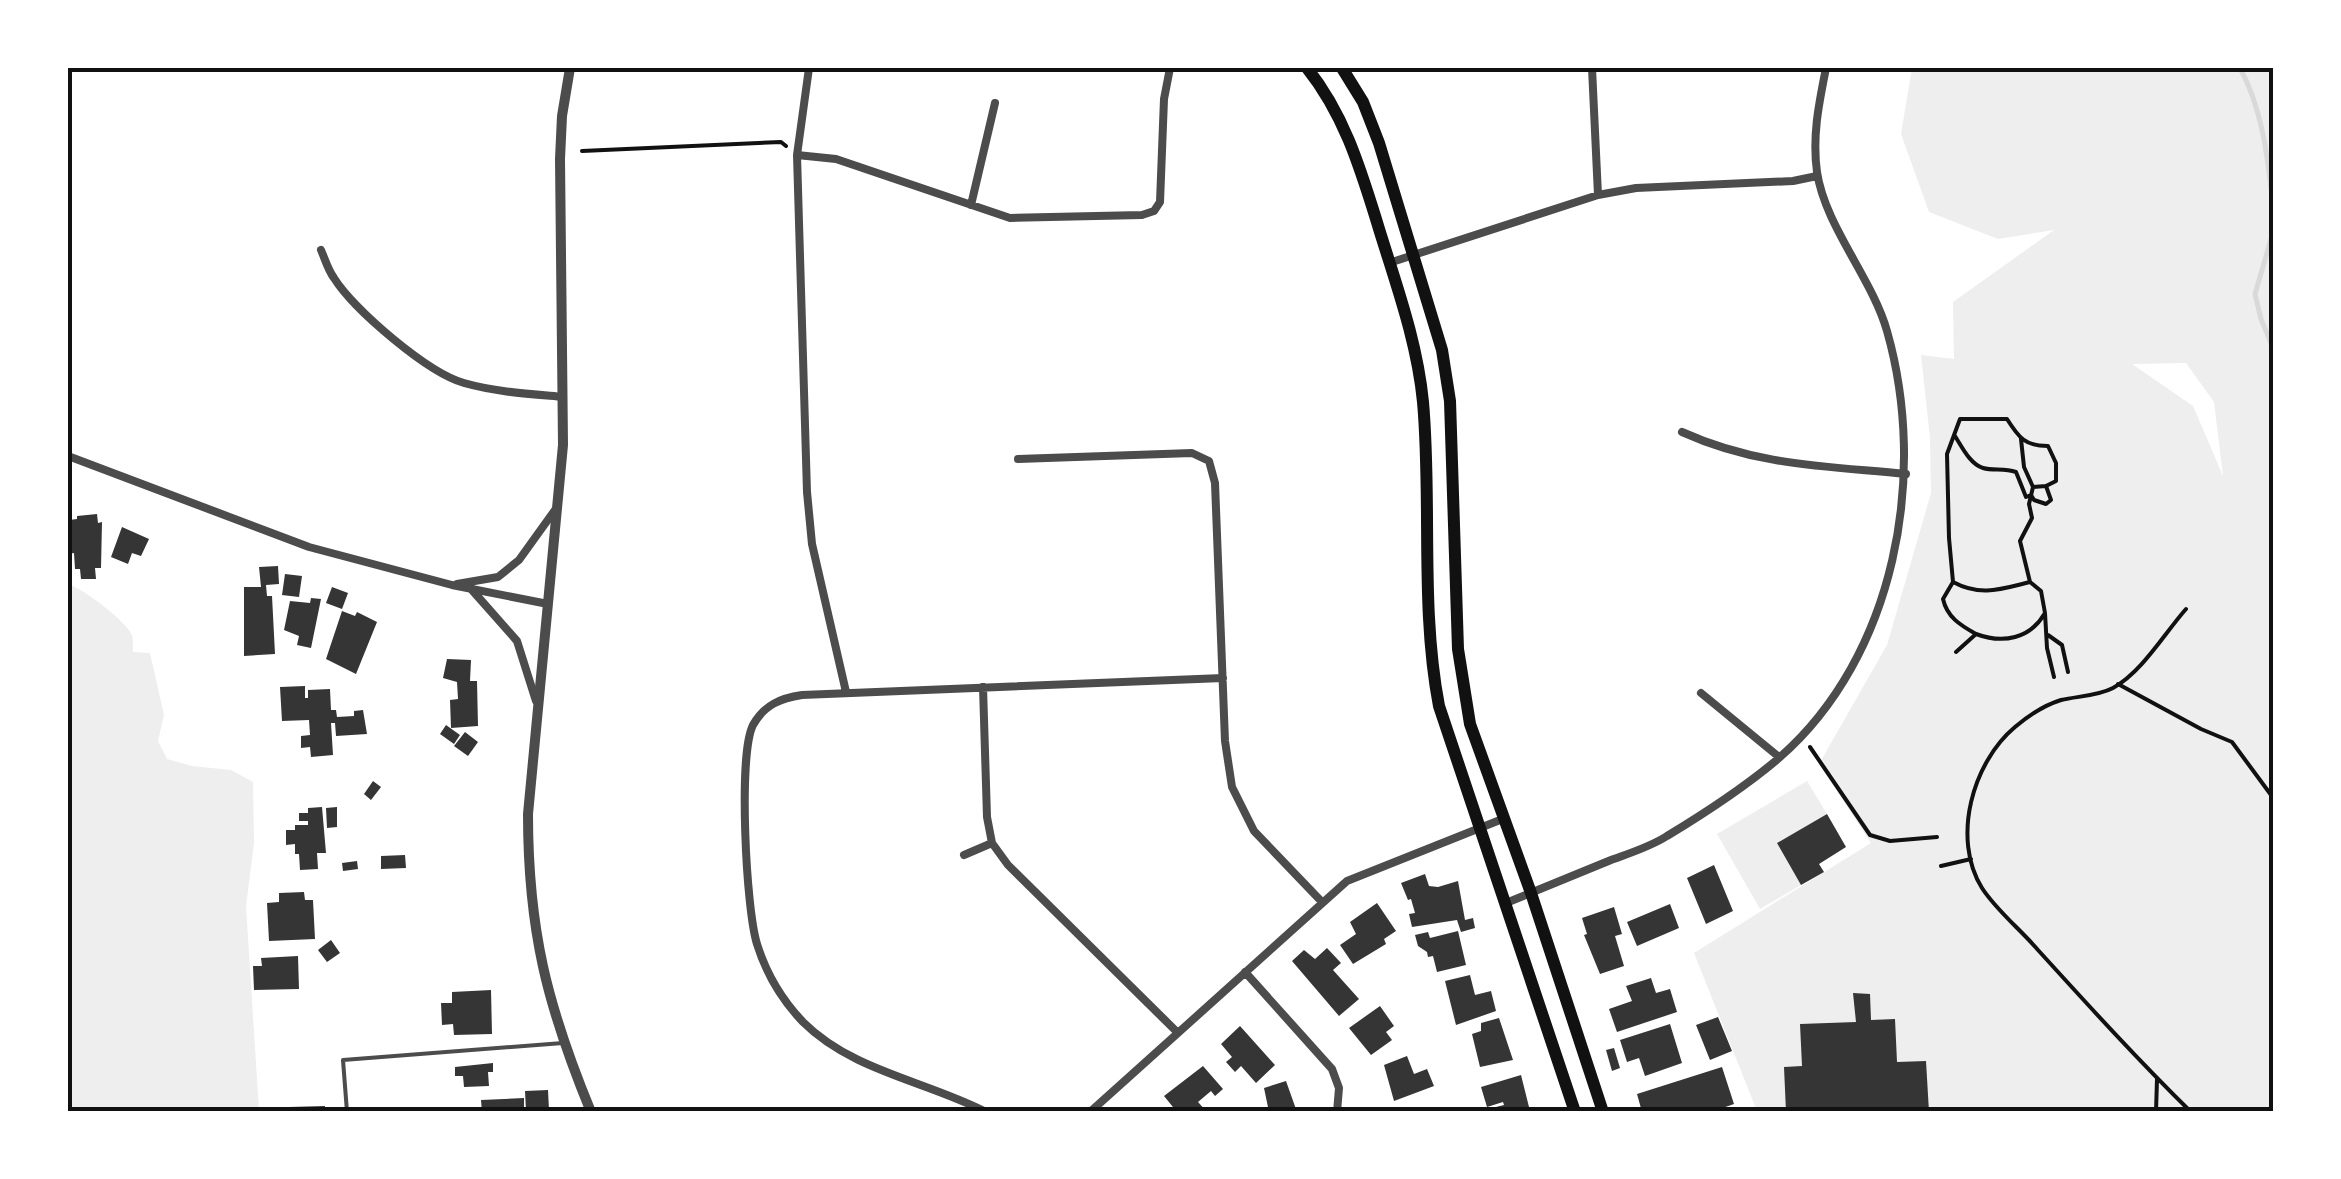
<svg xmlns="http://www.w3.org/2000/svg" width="2341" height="1179" font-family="Lato,sans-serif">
  <rect width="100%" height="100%" fill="#fff"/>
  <path fill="#eee" fill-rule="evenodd" d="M1912,68H2273V1111H1757L1694,953L1871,843L1819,764L1887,645L1931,493L1930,438L1921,355L1954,359L1953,302L2054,230L1998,239L1929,212L1901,134ZM2186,363L2214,402L2223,476L2193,406L2132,364Z
    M68,584C82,588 125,620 132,635C133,639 133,648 133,652L150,653L164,715L158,741L167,759L192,766L231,770L253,782L254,843L246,906L259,1111H68Z
    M1807,781L1827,814L1777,843L1801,885L1760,909L1717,834Z"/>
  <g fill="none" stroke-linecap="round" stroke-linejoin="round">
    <path stroke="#d9d9d9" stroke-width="5" d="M2240,68C2264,112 2268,163 2274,213
      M2274,229L2255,294L2261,319L2274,350"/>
  </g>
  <path fill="#353535" d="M97,514L98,523L102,522L101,568H95L96,579H81L80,569H75L74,553L68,554L69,520L77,519V516Z
    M122,527L149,539L141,556L132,553L128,564L111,557Z
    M278,566L279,584L266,585L267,596H272L275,654L244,656V587H261L259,567Z
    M285,574L302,576L299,597L282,595Z
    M332,587L348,593L342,609L326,603Z
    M311,598L321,599L311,648L297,645L299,636L284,630L290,601L310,603Z
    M342,611L355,616L357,612L377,622L356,674L326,659Z
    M447,659L471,660L470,681H477L478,726L451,728L450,700L458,699L457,682L443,678Z
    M305,686V698H308V690L330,689L331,710H336L337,717L354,716V711L363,710L367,734L336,736L335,723H331L333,755L311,757L310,747L301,748V736L310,735L309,720L282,721L280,687Z
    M446,725L460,735L454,744L440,734Z
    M465,732L478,742L468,756L454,746Z
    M373,781L381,787L371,800L364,794Z
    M322,807L326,853H317L318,869L300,870L299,854H295V844L286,845V830H295V825H308V821H299V813H308V808Z
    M337,807V827L327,828L326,808Z
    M1827,814L1846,847L1819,864L1824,872L1801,885L1777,843Z
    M405,855L406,868L381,869V856Z
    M357,861L358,869L343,871L342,863Z
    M1714,865L1733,911L1706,924L1687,878Z
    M1425,874L1429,886L1438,887L1458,881L1465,920L1473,918L1475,928L1461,932L1457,920L1412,927L1409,914L1415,913L1411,899L1408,900L1401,883Z
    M304,892L305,900H313L315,939L269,941L267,903L279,902V893Z
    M1377,903L1396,931L1384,939L1386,944L1353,964L1340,945L1356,934L1350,922Z
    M1670,904L1679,928L1637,946L1627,922Z
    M1614,907L1622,934L1615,936L1624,966L1600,974L1584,935L1587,934L1582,918Z
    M1458,931L1466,965L1437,972L1433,956L1428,957L1427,952L1418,946L1415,935L1428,932L1430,938Z
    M331,940L340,953L327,962L318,950Z
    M1327,948L1341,963L1333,970L1359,999L1339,1016L1292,961L1304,950L1315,959Z
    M298,956L299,989L254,990L253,966H262L261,958Z
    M1470,975L1475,995L1491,991L1496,1011L1456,1025L1445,981Z
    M1651,978L1656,993L1670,989L1677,1012L1617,1032L1609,1009L1632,1001L1626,986Z
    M491,990L492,1034L454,1035L453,1024L442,1025L441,1003H452V992Z
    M1853,993L1870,994L1871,1020L1895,1019L1897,1062L1926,1061L1929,1112H1786L1784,1067L1802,1066L1800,1024L1856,1022Z
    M1380,1006L1394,1026L1386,1032L1392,1040L1371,1055L1349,1028Z
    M1718,1017L1732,1051L1710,1060L1696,1025Z
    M1499,1018L1513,1060L1480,1067L1472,1034L1481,1031V1023Z
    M1670,1024L1682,1063L1645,1076L1639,1058L1627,1062L1620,1040Z
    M1240,1026L1275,1065L1256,1083L1241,1066L1235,1072L1226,1062L1232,1057L1221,1044Z
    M1614,1048L1620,1068L1612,1071L1606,1050Z
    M1407,1056L1414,1074L1427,1069L1434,1086L1394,1101L1384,1065Z
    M493,1063V1072H488L489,1086L464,1087L463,1076H455V1067Z
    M1203,1066L1223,1089L1215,1096L1211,1091L1198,1102L1207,1112H1177L1164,1096Z
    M1722,1067L1734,1104L1711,1112L1708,1109L1642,1112L1637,1094Z
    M1521,1075L1530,1111L1498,1112L1496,1107L1504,1105L1503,1102L1487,1107L1481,1087Z
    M1286,1081L1297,1112H1269L1264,1088Z
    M548,1090L549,1110L526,1111L525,1091Z
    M524,1098V1112H482L481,1100Z
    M325,1106V1112H290L289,1107Z"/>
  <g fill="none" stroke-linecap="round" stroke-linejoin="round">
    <path stroke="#111" stroke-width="4" d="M582,151L781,142L786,146
      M1955,436C1962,447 1970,464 1983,468C1993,471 2004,468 2016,472L2026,497L2031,495L2034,500L2046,504L2051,500L2046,486
      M2021,439L2024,467L2033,487L2046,486L2056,481V463L2048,446C2025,446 2019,438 2007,419H1960L1947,454L1949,538L1953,582C1981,597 2001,589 2030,582L2041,591L2045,613
      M1953,582L1943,599C1947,617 1960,625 1976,634
      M2030,582L2020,541L2032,518L2029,504L2033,487
      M2186,609C2164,634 2142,672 2113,688C2098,696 2078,696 2061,700C2045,705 2028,716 2015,727C1973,762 1951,838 1982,888C1996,910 2021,930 2038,950C2088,1005 2138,1060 2191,1112
      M2048,635L2062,645L2068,672
      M1956,652L1976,634C2003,644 2030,639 2045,613L2047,648L2054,677
      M2118,684L2201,729L2232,742L2274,799
      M1810,747L1870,835L1890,841L1937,837
      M1941,866L1971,859
      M2156,1112L2157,1079"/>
    <path stroke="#4c4c4c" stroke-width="4" d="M347,1112L343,1060L563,1043"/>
    <path stroke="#4c4c4c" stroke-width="8" d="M809,68L797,155L807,492L812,544L846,692
      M1592,68L1598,195
      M797,155L836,159L1010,218L1142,215L1154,211L1160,202L1164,99L1170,68
      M971,205L995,103
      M321,250C325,259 328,270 334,278C354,310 428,373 464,383C496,392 530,394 563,397
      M1389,263L1598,195L1636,188L1793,181L1817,176
      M1682,432C1757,466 1826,466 1906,474
      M68,456L309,547L452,585L548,604
      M1018,459L1192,453L1209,461L1215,483L1225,741L1232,787L1254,831L1322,902
      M457,584L498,577L519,560L555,510
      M472,590L517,641L536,701
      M983,687L987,817L992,843L1008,865L1177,1032
      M1701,693L1779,757
      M964,855L992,843
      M1506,903C1541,889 1576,874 1611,860C1630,853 1650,847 1667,836C1705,813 1745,787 1779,758C1896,656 1928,475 1887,331C1872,278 1825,226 1817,172C1812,136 1819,103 1826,68
      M1245,972L1332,1069L1339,1088L1337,1112
      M986,1112C926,1081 852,1071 803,1022C782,1000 766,973 757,944C746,909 738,755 753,725C764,705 781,698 802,695L1223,678
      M1090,1112L1347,881L1505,818"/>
    <path stroke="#4c4c4c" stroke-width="10" d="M570,68L562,116L560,159L563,445L528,814C528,930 547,1005 591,1112"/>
    <path stroke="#111" stroke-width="12" d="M1307,68C1343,113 1359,164 1376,219C1394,279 1417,339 1423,402C1432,503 1420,607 1439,706L1575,1112
      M1342,68L1363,102L1379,143L1442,350L1450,401L1458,649L1470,724L1531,893L1603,1112"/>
  </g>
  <rect width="2341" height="1179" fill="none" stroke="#ffffff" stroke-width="140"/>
  <rect x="70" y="70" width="2201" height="1039" fill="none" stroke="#111" stroke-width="4"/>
</svg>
